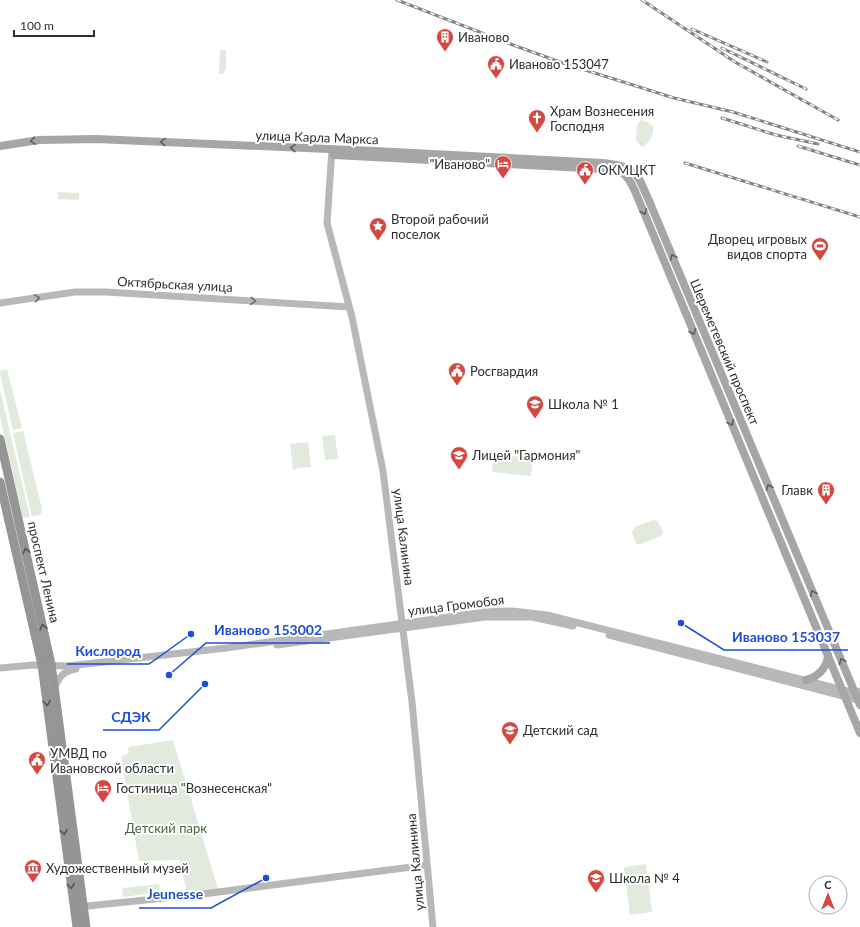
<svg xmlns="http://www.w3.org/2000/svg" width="860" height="927" font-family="Lato,sans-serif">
  <rect width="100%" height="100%" fill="#fff"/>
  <path fill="#e2eadd" d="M220,50H226V69L223,74H219Z
    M641,120L647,122L653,126C654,135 650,142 642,147L636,141L637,125Z
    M58,192L79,193V200L58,199Z
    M7,369L22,428L13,430L0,374V371Z
    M0,390L30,517L23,518L0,416Z
    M23,431L42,509L41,514L32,517L13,433Z
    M335,435L338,459L325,460L322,436Z
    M308,442L311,467L293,469L290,444Z
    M494,454L533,458L531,476L492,472Z
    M653,520L658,521L663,531L661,536L641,544H636L632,532L635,527Z
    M173,740L218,889L187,893L180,860L139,861L121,757L129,753L128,747Z
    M646,864L652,912L630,915L624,867Z
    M159,884L160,892L123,897L122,888Z"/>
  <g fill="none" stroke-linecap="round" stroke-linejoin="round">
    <path stroke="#b8b8b8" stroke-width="7" d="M332,149L327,223L352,317L383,471L412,702L433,927
      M0,303L75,292H106L349,307
      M609,635L858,700H860
      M277,645L485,617H532L573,626
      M0,668L33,665L68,666L226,648L485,612L512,611L547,615L855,693L860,691
      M54,689C59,677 63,671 76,669
      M78,907L203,894L427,865"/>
    <path stroke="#a6a6a6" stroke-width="8" d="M0,146L39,140L96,139L375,151L603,163C638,167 636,172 650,203L860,705
      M334,155L603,169C609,170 616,169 621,172C632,178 638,200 643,210L860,733
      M806,680C818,677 827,668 828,655"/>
    <path stroke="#959595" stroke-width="9" d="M0,439L51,664L86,927
      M0,482L42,665L77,927"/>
    <g stroke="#838383" stroke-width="3">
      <path id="rail" d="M397,0L513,45L560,62L674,98L733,112L860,152
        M642,0L735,62L838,120
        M692,29L767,62
        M722,48L806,89
        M722,118L776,135L818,144
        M798,146L860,165
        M685,163L860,217"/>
    </g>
    <use href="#rail" stroke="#fff" stroke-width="1.5" stroke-dasharray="4.5" stroke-linecap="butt"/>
  </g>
  <defs><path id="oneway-chevron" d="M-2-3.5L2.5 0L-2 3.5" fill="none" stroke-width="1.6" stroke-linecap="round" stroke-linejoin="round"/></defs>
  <g stroke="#5e5e5e">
    <use href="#oneway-chevron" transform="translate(33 141) rotate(171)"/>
    <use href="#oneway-chevron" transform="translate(163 142) rotate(-177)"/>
    <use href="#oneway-chevron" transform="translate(293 148) rotate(-178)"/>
    <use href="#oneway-chevron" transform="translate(644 212) rotate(67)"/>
    <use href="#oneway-chevron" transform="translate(673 257) rotate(-113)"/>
    <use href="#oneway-chevron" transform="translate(693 332) rotate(67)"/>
    <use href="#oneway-chevron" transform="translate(731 423) rotate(67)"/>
    <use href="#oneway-chevron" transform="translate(769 487) rotate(-113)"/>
    <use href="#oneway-chevron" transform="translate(813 593) rotate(-113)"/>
    <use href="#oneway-chevron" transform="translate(842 661) rotate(-113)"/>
  </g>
  <g stroke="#6c6c6c">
    <use href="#oneway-chevron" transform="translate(37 298) rotate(-9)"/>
    <use href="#oneway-chevron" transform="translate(253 301) rotate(3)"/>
  </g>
  <g stroke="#525252">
    <use href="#oneway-chevron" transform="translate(26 551) rotate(-103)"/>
    <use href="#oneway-chevron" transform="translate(43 627) rotate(-103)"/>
    <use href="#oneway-chevron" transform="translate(47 703) rotate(83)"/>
    <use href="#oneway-chevron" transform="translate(64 832) rotate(82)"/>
    <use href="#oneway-chevron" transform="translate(71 886) rotate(82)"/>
  </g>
  <defs>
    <g id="building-pin" transform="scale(0.9)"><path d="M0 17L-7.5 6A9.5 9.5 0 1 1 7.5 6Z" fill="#d34941" stroke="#fff"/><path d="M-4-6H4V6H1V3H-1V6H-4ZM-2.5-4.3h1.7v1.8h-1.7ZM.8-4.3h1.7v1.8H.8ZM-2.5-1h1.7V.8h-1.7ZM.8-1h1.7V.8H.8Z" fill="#fff"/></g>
    <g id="civic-pin" transform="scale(0.9)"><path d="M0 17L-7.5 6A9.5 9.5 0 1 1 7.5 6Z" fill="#d34941" stroke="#fff"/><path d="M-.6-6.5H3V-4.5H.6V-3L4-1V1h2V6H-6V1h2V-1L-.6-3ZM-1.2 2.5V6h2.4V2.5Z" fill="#fff"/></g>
    <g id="church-pin" transform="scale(0.9)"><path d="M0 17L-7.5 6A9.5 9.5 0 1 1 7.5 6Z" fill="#d34941" stroke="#fff"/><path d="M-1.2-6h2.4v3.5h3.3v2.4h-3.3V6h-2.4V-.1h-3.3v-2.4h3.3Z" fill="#fff"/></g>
    <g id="hotel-pin" transform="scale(0.9)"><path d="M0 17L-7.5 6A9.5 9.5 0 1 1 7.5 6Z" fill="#d34941" stroke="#fff"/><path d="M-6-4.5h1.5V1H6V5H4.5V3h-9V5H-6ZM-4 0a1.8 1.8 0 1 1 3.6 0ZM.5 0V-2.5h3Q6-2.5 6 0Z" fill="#fff"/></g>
    <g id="sight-pin" transform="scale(0.9)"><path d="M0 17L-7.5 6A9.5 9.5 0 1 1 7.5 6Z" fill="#d34941" stroke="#fff"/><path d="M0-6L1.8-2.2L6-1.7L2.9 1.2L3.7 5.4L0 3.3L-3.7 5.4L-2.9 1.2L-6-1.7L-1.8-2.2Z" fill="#fff"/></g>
    <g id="stadium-pin" transform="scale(0.9)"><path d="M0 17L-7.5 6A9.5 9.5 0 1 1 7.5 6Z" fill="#d34941" stroke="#fff"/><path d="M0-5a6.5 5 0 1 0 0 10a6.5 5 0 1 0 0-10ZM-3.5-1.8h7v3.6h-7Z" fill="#fff"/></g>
    <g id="school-pin" transform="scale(0.9)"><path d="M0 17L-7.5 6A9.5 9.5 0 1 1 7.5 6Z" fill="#d34941" stroke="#fff"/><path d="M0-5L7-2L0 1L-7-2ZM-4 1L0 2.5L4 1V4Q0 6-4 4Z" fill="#fff"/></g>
    <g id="museum-pin" transform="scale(0.9)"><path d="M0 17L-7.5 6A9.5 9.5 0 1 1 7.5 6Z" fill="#d34941" stroke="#fff"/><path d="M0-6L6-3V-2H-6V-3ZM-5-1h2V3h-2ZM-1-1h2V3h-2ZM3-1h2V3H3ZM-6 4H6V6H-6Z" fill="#fff"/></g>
  </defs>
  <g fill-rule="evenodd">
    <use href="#building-pin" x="445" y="37"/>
    <use href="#civic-pin" x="496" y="64"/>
    <use href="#church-pin" x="537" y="118"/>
    <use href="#hotel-pin" x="503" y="164"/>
    <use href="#civic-pin" x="585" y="170"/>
    <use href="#sight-pin" x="378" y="226"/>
    <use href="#stadium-pin" x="820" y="246"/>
    <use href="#civic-pin" x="457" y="371"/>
    <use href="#school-pin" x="535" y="404"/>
    <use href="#school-pin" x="459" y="455"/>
    <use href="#building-pin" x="826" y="490"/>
    <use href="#school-pin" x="510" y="730"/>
    <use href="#civic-pin" x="37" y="760"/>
    <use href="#hotel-pin" x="103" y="788"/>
    <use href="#museum-pin" x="33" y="868"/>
    <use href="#school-pin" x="596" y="878"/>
  </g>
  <g text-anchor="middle" stroke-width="4" stroke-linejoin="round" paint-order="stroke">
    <g font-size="13" fill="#2e2e2e" stroke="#fff" text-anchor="start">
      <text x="458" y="42">Иваново</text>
      <text x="509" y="69">Иваново 153047</text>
      <text x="550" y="116">Храм Вознесения<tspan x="550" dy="15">Господня</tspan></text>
      <text x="490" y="169" text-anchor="end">"Иваново"</text>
      <text x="598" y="175">ОКМЦКТ</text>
      <text x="391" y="224">Второй рабочий<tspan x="391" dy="15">поселок</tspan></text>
      <text x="807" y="244" text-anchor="end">Дворец игровых<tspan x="807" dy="15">видов спорта</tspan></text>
      <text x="470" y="376">Росгвардия</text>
      <text x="548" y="409">Школа № 1</text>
      <text x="472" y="460">Лицей "Гармония"</text>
      <text x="813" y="495" text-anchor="end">Главк</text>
      <text x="523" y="735">Детский сад</text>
      <text x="50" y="758">УМВД по<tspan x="50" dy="15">Ивановской области</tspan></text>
      <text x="116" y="793">Гостиница "Вознесенская"</text>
      <text x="46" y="873">Художественный музей</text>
      <text x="609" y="883">Школа № 4</text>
    </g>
    <g font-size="13" fill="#2e2e2e" stroke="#fff">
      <text transform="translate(317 137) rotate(2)" y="5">улица Карла Маркса</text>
      <text transform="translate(175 284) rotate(3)" y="5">Октябрьская улица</text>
      <text transform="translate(725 352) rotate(67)" y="5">Шереметевский проспект</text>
      <text transform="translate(404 537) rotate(83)" y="5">улица Калинина</text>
      <text transform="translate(44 572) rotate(77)" y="5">проспект Ленина</text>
      <text transform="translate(456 605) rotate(-7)" y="5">улица Громобоя</text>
      <text transform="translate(415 862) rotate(-95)" y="5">улица Калинина</text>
    </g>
    <g font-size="13" fill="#4c6540" stroke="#fff">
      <text x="166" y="833">Детский парк</text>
    </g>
  </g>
  <path fill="none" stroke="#1d4ed8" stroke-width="1.5" d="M169 675L206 643H330M681 623L724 650H848M191 634L149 664H67M205 684L159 730H103M266 878L211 908H139"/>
  <g fill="#1d4ed8" stroke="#fff" stroke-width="1.5">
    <circle cx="169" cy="675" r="4"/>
    <circle cx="681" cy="623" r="4"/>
    <circle cx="191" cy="634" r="4"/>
    <circle cx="205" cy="684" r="4"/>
    <circle cx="266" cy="878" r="4"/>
  </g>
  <g font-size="14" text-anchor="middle" font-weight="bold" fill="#1d4ed8" stroke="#fff" stroke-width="4" stroke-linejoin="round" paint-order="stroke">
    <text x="268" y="635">Иваново 153002</text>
    <text x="786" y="642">Иваново 153037</text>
    <text x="108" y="656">Кислород</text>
    <text x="131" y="722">СДЭК</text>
    <text x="175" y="899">Jeunesse</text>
  </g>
  <g transform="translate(828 895)"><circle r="19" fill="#ffffff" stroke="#ababab"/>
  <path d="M0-3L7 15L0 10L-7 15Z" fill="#d34941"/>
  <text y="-6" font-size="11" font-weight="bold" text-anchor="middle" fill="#2e2e2e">С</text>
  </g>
  <path d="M14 30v6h80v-6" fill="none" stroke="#2e2e2e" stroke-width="2"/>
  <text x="20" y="30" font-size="12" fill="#2e2e2e" stroke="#ffffff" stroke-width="3" paint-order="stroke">100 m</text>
</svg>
